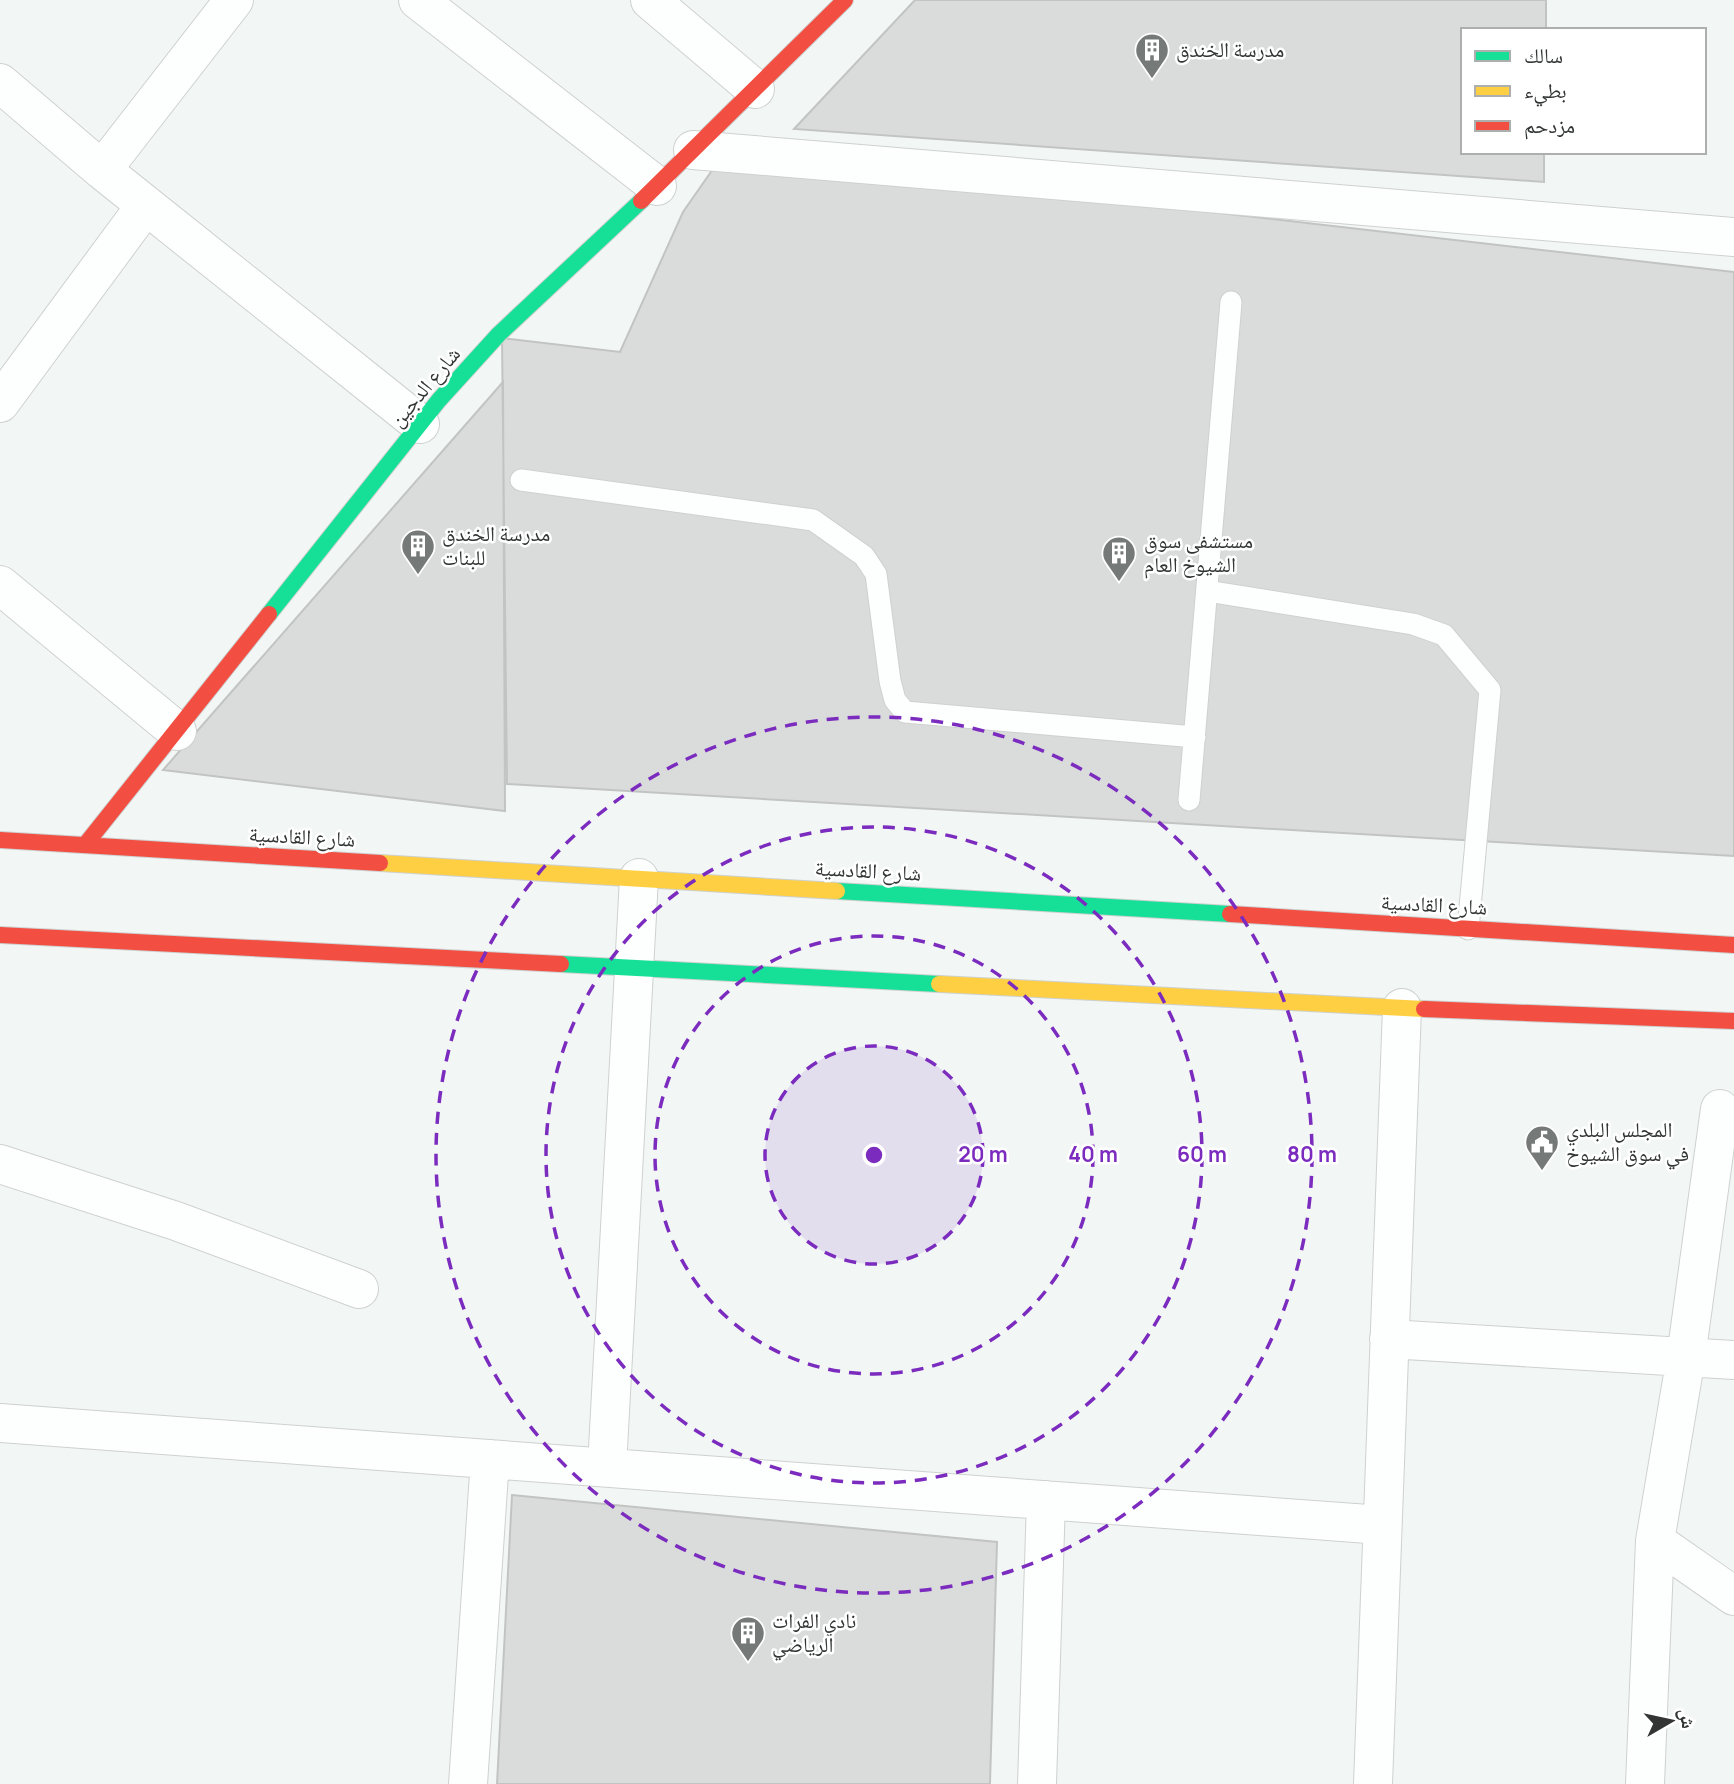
<svg xmlns="http://www.w3.org/2000/svg" width="1734" height="1784" font-family="Manrope,'Noto Naskh Arabic',sans-serif">
  <rect width="100%" height="100%" fill="#f2f7f5"/>
  <path fill="#d9dcda" stroke="#c2c4c3" stroke-width="2" d="M915,0H1546V30H1463V152H1544V182L794,129Z
    M722,156L1734,272V856L507,784L502,338L620,352L683,212Z
    M503,382L505,811L163,770Z
    M512,1495L997,1542L990,1784H497Z"/>
  <g fill="none" stroke-linecap="round" stroke-linejoin="round">
    <g stroke="#ced1d0" stroke-width="23">
      <path id="lane" d="M521,480L813,520L864,556L876,574L890,681L895,700L905,712L1195,737
        M1207,591L1413,624L1444,635L1490,690L1468,929
        M1189,800L1231,302"/>
    </g>
    <g stroke="#ced1d0" stroke-width="40">
      <path id="street" d="M418,0L657,186
        M650,0L755,89
        M0,83L102,170L420,424
        M693,150L1734,237
        M102,170L234,0
        M0,403L146,205
        M0,585L177,731
        M1720,1109L1686,1357L1655,1541L1734,1596
        M0,1164L176,1221L359,1289
        M1389,1339L1734,1360
        M0,1423L1382,1525
        M607,1467L639,878
        M468,1784L490,1459
        M1037,1784L1046,1500
        M1373,1784L1402,1008
        M1645,1784L1655,1541"/>
    </g>
    <g stroke="#ced1d0" stroke-width="18">
      <path id="fast" d="M269,614L439,400L499,334L641,201
        M837,891L1230,914
        M561,964L939,984"/>
    </g>
    <g stroke="#ced1d0" stroke-width="18">
      <path id="slow" d="M380,863L837,891
        M939,984L1424,1009"/>
    </g>
    <g stroke="#ced1d0" stroke-width="18">
      <path id="jam" d="M641,201L845,0
        M0,840L380,863
        M85,845L269,614
        M1230,914L1734,945
        M0,935L561,964
        M1424,1009L1734,1021"/>
    </g>
    <use href="#lane" stroke="#fdfefe" stroke-width="21"/>
    <use href="#street" stroke="#fdfefe" stroke-width="38"/>
    <use href="#fast" stroke="#16e098" stroke-width="16"/>
    <use href="#slow" stroke="#ffcf43" stroke-width="16"/>
    <use href="#jam" stroke="#f24e42" stroke-width="16"/>
  </g>
  <circle cx="874" cy="1155" r="109" fill="#7b2cbf" fill-opacity=".12"/>
  <g fill="none" stroke="#7b2cbf" stroke-width="3.5" stroke-dasharray="12 9">
    <circle cx="874" cy="1155" r="109"/>
    <circle cx="874" cy="1155" r="219"/>
    <circle cx="874" cy="1155" r="328"/>
    <circle cx="874" cy="1155" r="438"/>
  </g>
  <defs>
    <g id="building-pin" transform="scale(1.75)"><path d="M0 17L-7.5 6A9.5 9.5 0 1 1 7.5 6Z" fill="#757978" stroke="#fff"/><path d="M-4-6H4V6H1V3H-1V6H-4ZM-2.5-4.3h1.7v1.8h-1.7ZM.8-4.3h1.7v1.8H.8ZM-2.5-1h1.7V.8h-1.7ZM.8-1h1.7V.8H.8Z" fill="#fff"/></g>
    <g id="civic-pin" transform="scale(1.75)"><path d="M0 17L-7.5 6A9.5 9.5 0 1 1 7.5 6Z" fill="#757978" stroke="#fff"/><path d="M-.6-6.5H3V-4.5H.6V-3L4-1V1h2V6H-6V1h2V-1L-.6-3ZM-1.2 2.5V6h2.4V2.5Z" fill="#fff"/></g>
  </defs>
  <g fill-rule="evenodd">
    <use href="#building-pin" x="1152" y="50"/>
    <use href="#building-pin" x="418" y="546"/>
    <use href="#building-pin" x="1119" y="553"/>
    <use href="#civic-pin" x="1542" y="1142"/>
    <use href="#building-pin" x="748" y="1633"/>
  </g>
  <g text-anchor="middle" stroke-width="5" stroke-linejoin="round" paint-order="stroke">
    <g font-size="21" fill="#323534" stroke="#fff" text-anchor="start">
      <text x="1176" y="57">مدرسة الخندق</text>
      <text x="442" y="541">مدرسة الخندق<tspan x="442" dy="24">للبنات</tspan></text>
      <text x="1144" y="548">مستشفى سوق<tspan x="1144" dy="24">الشيوخ العام</tspan></text>
      <text x="1566" y="1137">المجلس البلدي<tspan x="1566" dy="24">في سوق الشيوخ</tspan></text>
      <text x="772" y="1628">نادي الفرات<tspan x="772" dy="24">الرياضي</tspan></text>
    </g>
    <g font-size="21" fill="#323534" stroke="#fff">
      <text transform="translate(425 387) rotate(-50)" y="7">شارع الدجين</text>
      <text transform="translate(302 837) rotate(3)" y="7">شارع القادسية</text>
      <text transform="translate(868 871) rotate(3)" y="7">شارع القادسية</text>
      <text transform="translate(1434 905) rotate(3)" y="7">شارع القادسية</text>
    </g>
  </g>
  <circle cx="874" cy="1155" r="10" fill="#7b2cbf" stroke="#fff" stroke-width="3.5"/>
  <g font-size="21" text-anchor="middle" font-weight="bold" fill="#7b2cbf" stroke="#fff" stroke-width="5" stroke-linejoin="round" paint-order="stroke">
    <text x="983" y="1162">20 m</text>
    <text x="1093" y="1162">40 m</text>
    <text x="1202" y="1162">60 m</text>
    <text x="1312" y="1162">80 m</text>
  </g>
  <rect x="1461" y="28" width="245" height="126" fill="#ffffff" stroke="#adaeae" stroke-width="2"/>
  <rect x="1475" y="51" width="35" height="10" fill="#16e098" stroke="#adaeae" stroke-width="2"/>
  <text x="1524" y="63" font-size="21" fill="#323534">سالك</text>
  <rect x="1475" y="86" width="35" height="10" fill="#ffcf43" stroke="#adaeae" stroke-width="2"/>
  <text x="1524" y="98" font-size="21" fill="#323534">بطيء</text>
  <rect x="1475" y="121" width="35" height="10" fill="#f24e42" stroke="#adaeae" stroke-width="2"/>
  <text x="1524" y="133" font-size="21" fill="#323534">مزدحم</text>
  <g transform="translate(1671 1721) rotate(81)" stroke="#ffffff" stroke-width="5" paint-order="stroke">
  <path d="M0-5L12 26L0 18L-12 26Z" fill="#323534"/>
  <text y="-10" font-size="19" font-weight="bold" text-anchor="middle" fill="#323534">ش</text>
  </g>
</svg>
